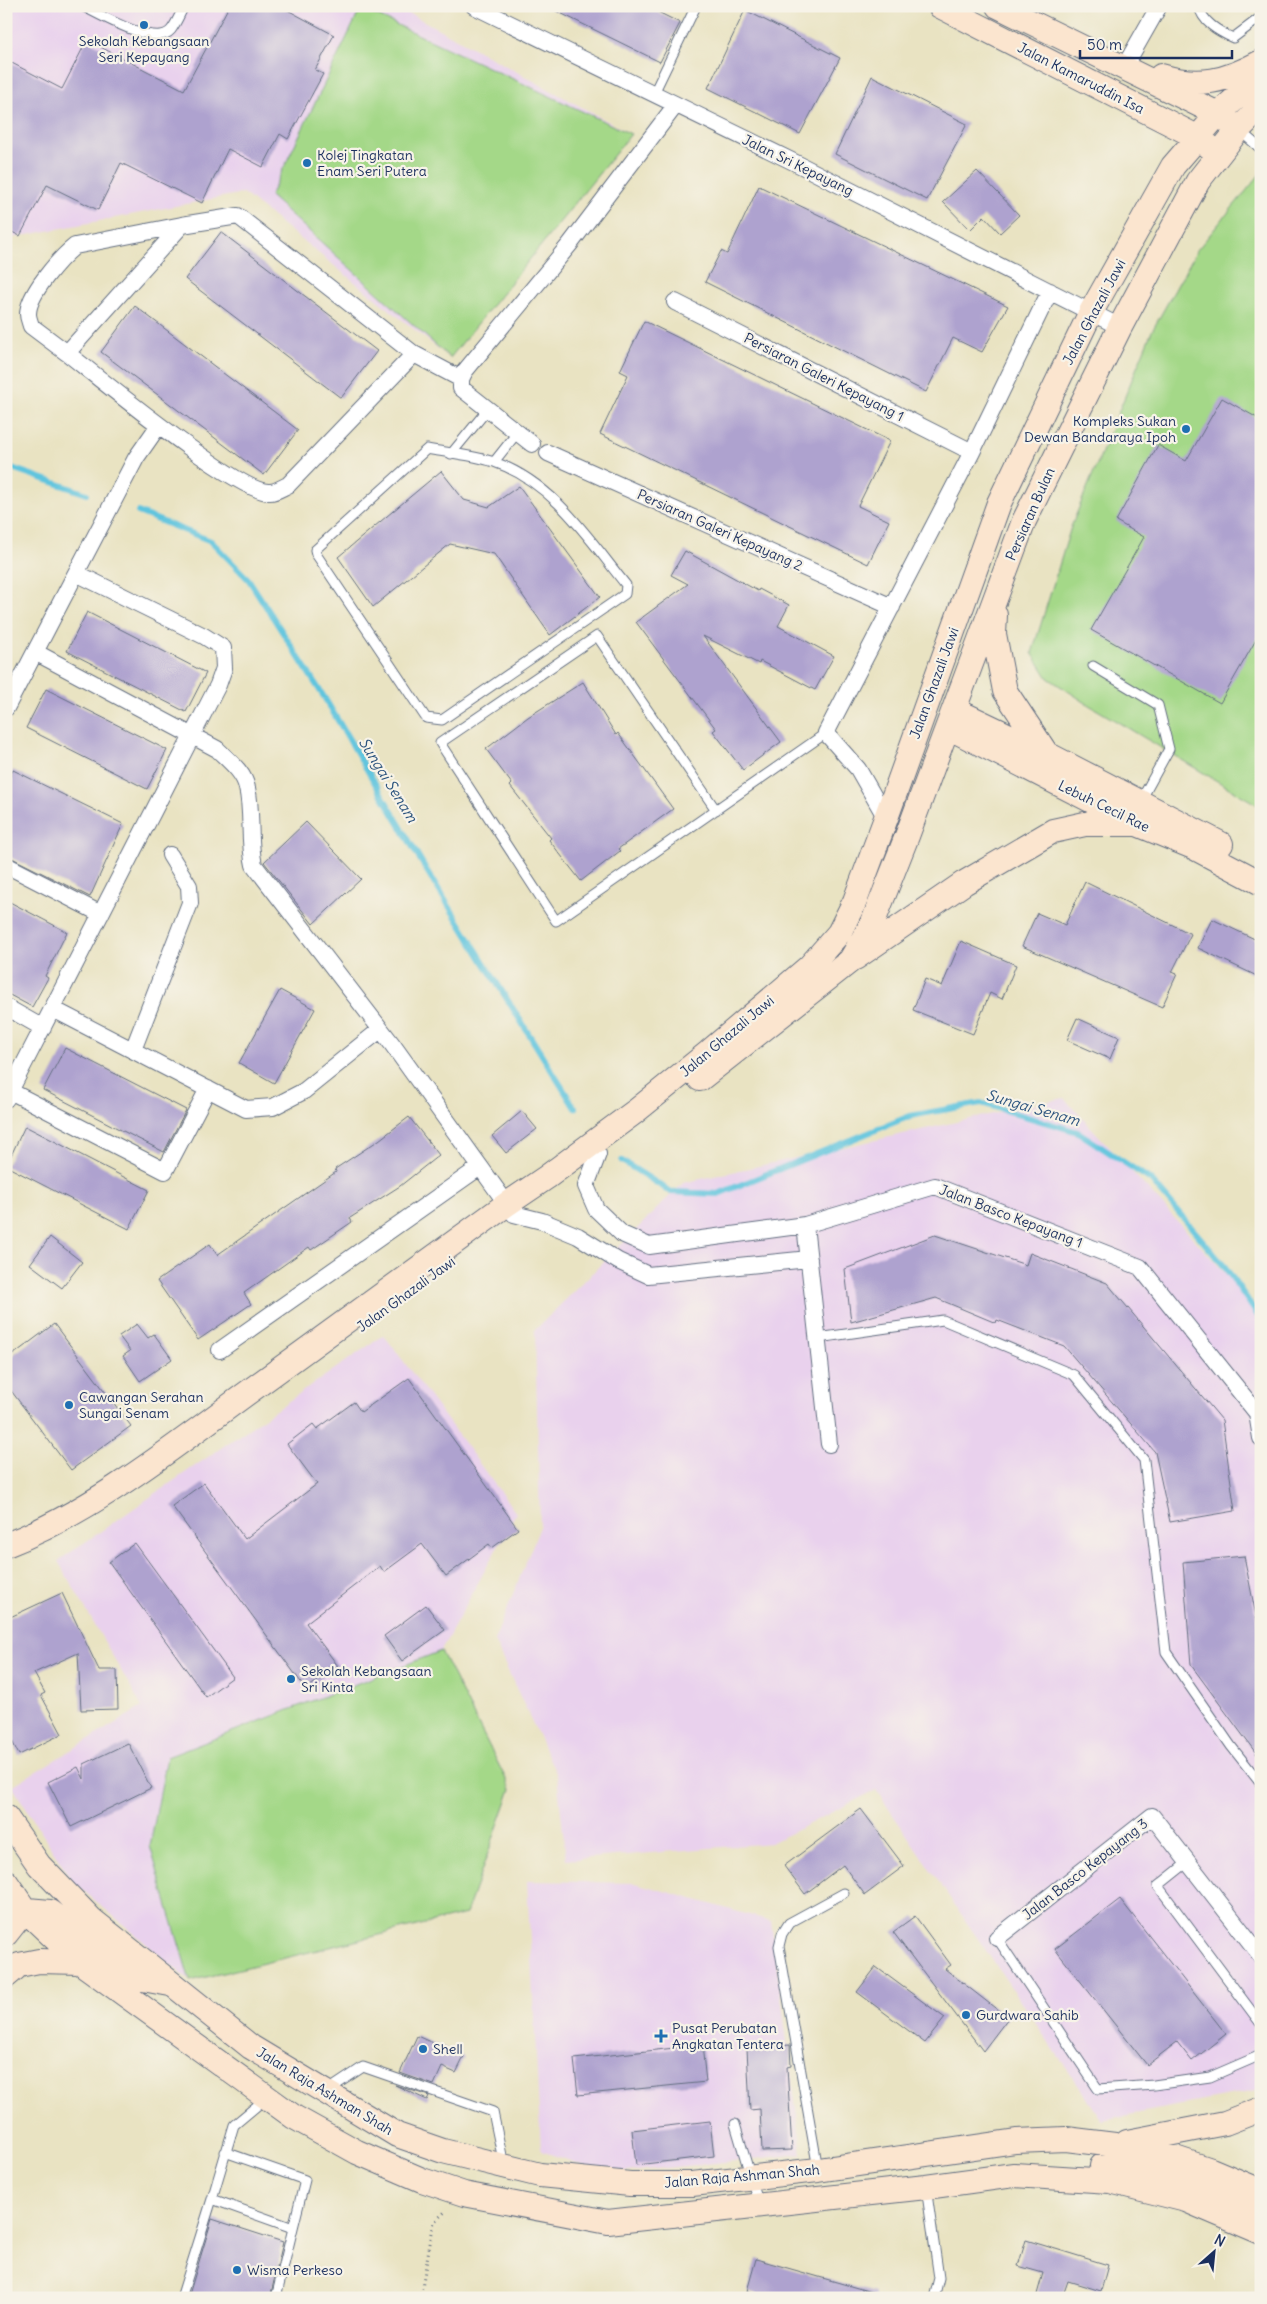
<svg xmlns="http://www.w3.org/2000/svg" width="1267" height="2304" font-family="Delius,sans-serif">
  <rect width="100%" height="100%" fill="#f7f3e8"/>
  <filter id="ink" filterUnits="userSpaceOnUse"><feTurbulence type="fractalNoise" baseFrequency=".02" numOctaves="2"/><feDisplacementMap in="SourceGraphic" scale="10" xChannelSelector="R" yChannelSelector="G"/><feConvolveMatrix kernelMatrix="1 2 1 2 8 2 1 2 1" color-interpolation-filters="sRGB"/></filter>
  <filter id="wash" filterUnits="userSpaceOnUse"><feTurbulence type="fractalNoise" baseFrequency=".0096" numOctaves="4" result="noise"/><feDisplacementMap in="SourceGraphic" scale="20" xChannelSelector="R" yChannelSelector="G"/><feGaussianBlur stdDeviation="1.12" result="paint"/><feColorMatrix in="noise" values="0 0 0 0 0 0 0 0 0 0 0 0 0 0 0 0 0 1.4 0 .05"/><feComposite in="paint" operator="in"/></filter>
  <g filter="url(#wash)">
    <rect width="100%" height="100%" fill="#e9e3c2"/>
    <path fill="#e9d1ed" d="M6,6H396L631,134L450,358L243,193L6,239Z
      M1064,1098L1261,1312V2090L1102,2120L876,1790L771,1843L566,1860L557,1775L494,1641L540,1527L535,1330L683,1183Z
      M384,1335L516,1513L441,1651L511,1789L466,1914L190,1981L72,1881L12,1786L142,1707L58,1561Z
      M527,1881L635,1883L771,1921L802,2154L608,2174L541,2151Z"/>
    <path fill="#a4d888" stroke="#608473" d="M361,8L631,134L450,358L270,196Z
      M1261,173V807L1089,705L1048,678L1032,653L1071,527L1152,331L1197,250Z
      M441,1651L511,1789L466,1914L190,1981L150,1846L167,1757Z"/>
    <g fill="none" stroke-linecap="round" stroke-linejoin="round">
      <path stroke="#60c5de" stroke-width="6" d="M6,466L87,494
        M138,512L211,541L249,580L324,697L427,871L575,1108
        M622,1161L671,1192L718,1194L910,1116L981,1103L1078,1132L1151,1180L1225,1267L1261,1320"/>
    </g>
    <g id="blocks">
      <path fill="#aea2cf" d="M229,6H280L334,35L315,70L323,74L288,139L280,134L263,167L228,149L202,203L121,163L98,210L47,185L20,236L6,229V60L62,89L87,40L184,90Z
        M546,6H646L680,23L660,62Z
        M745,10L840,58L800,134L708,88Z
        M872,76L967,124L927,200L835,154Z
        M977,171L1019,215L1000,233L984,216L970,230L943,202Z
        M759,186L1008,306L982,352L953,338L926,392L705,282L721,251L727,254Z
        M221,232L377,351L341,398L185,279Z
        M135,306L298,430L264,475L101,352Z
        M644,321L890,441L858,506L889,521L868,564L600,434L628,375L620,371Z
        M1222,398L1261,420V631L1220,703L1091,630L1144,537L1116,521L1158,445L1186,461Z
        M441,471L464,500L489,507L519,486L600,597L550,635L494,554L450,544L373,607L338,557Z
        M685,551L758,591L759,589L789,605L778,626L834,656L815,690L760,661L759,664L703,636L781,742L743,770L713,731L716,729L636,622L688,584L671,575Z
        M87,612L206,673L186,712L67,651Z
        M583,682L616,735L618,733L673,809L618,849L620,851L581,881L549,840L551,838L510,786L512,784L486,749L528,717Z
        M46,689L167,750L147,789L26,728Z
        M13,770L123,824L90,897L6,855V784Z
        M306,822L361,879L313,924L264,862Z
        M1085,882L1191,934L1172,972L1177,974L1162,1007L1022,946L1037,913L1065,925Z
        M6,900L67,932L45,976L48,978L32,1007L6,993Z
        M1212,919L1261,942V978L1198,948Z
        M961,941L1016,965L1002,999L990,993L973,1034L913,1010L925,979L942,986Z
        M280,990L315,1009L274,1083L239,1063Z
        M1077,1018L1119,1037L1110,1059L1067,1040Z
        M65,1048L186,1110L164,1152L43,1090Z
        M522,1111L537,1129L506,1153L492,1136Z
        M409,1117L439,1155L400,1186L350,1218L352,1222L311,1250L309,1247L244,1293L251,1304L198,1340L157,1281L210,1244L217,1255L336,1172L335,1169L379,1140Z
        M25,1126L149,1190L129,1229L6,1166Z
        M935,1235L1026,1265L1030,1253L1107,1283L1222,1420L1235,1511L1170,1522L1155,1452L1064,1346L997,1320L996,1323L936,1298L851,1322L845,1269Z
        M50,1237L82,1262L62,1288L30,1264Z
        M54,1324L131,1426L71,1470L6,1384V1360Z
        M137,1324L148,1338L154,1334L172,1359L140,1381L123,1356L130,1351L119,1336Z
        M409,1378L518,1529L492,1548L489,1544L446,1576L422,1544L384,1572L380,1566L306,1623L338,1666L306,1689L172,1506L204,1483L245,1539L317,1484L287,1444L313,1424L317,1429L354,1402L361,1412Z
        M135,1543L233,1677L206,1697L109,1562Z
        M1244,1556L1261,1641V1760L1191,1665L1183,1562Z
        M62,1593L99,1670H117L118,1709L81,1710L78,1653L34,1673L45,1693L41,1695L62,1734L19,1755L6,1729V1619Z
        M426,1605L445,1630L402,1661L384,1636Z
        M128,1743L151,1788L71,1827L48,1782L78,1767L84,1779V1764Z
        M861,1809L904,1866L865,1895L843,1865L805,1894L784,1866Z
        M1120,1899L1226,2034L1192,2061L1177,2042L1147,2065L1055,1949Z
        M915,1916L951,1965L945,1969L1008,2018L983,2051L893,1932Z
        M876,1967L945,2018L925,2043L857,1992Z
        M417,2036L464,2057L456,2073L442,2067L434,2085L400,2073Z
        M702,2045L706,2082L578,2095L574,2059Z
        M790,2045L791,2066L787,2067L792,2150L762,2151L760,2109L750,2110L747,2048Z
        M395,2085L429,2096L427,2100Z
        M710,2121L714,2156L636,2165L632,2130Z
        M212,2219L283,2242L270,2298H188Z
        M1026,2240L1108,2265L1101,2291L1068,2281L1062,2298H1036L1043,2273L1018,2266Z
        M756,2259L875,2293V2298H770L747,2291Z"/>
    </g>
  </g>
  <g filter="url(#ink)">
    <use href="#blocks" fill-opacity="0" stroke="#636e81" stroke-width="1"/>
    <g fill="none" stroke-linecap="round" stroke-linejoin="round">
      <g stroke="#636e81" stroke-width="11">
        <path id="lane" d="M82,6C99,14 156,48 171,30C176,24 180,14 184,6
          M1199,6C1202,22 1218,31 1233,38L1261,17
          M653,95L696,6
          M1239,130L1261,149
          M427,449C449,453 473,455 494,462C553,482 589,539 626,585L625,594L442,720L426,718L316,554L315,550Z
          M451,454L488,409
          M494,462L517,433
          M1093,666L1158,705L1169,749L1140,802
          M716,810L597,636L440,743L556,921L826,733
          M818,1338L943,1320L1074,1375L1144,1460L1166,1652L1231,1746L1261,1784
          M1188,1862L1158,1886L1261,2024
          M997,1938L1098,2089L1154,2085L1210,2077L1261,2055
          M327,2091L363,2067L493,2112L504,2165
          M735,2124L759,2205
          M225,2152L305,2180L293,2228L212,2199L234,2125L265,2099
          M818,2169L779,1946L782,1934L789,1923L844,1893
          M926,2187L939,2278L934,2298
          M181,2298L212,2199
          M276,2298L293,2228"/>
      </g>
      <g stroke="#636e81" stroke-width="18">
        <path id="street" d="M474,6L804,167L1120,327
          M1126,64L1159,6
          M675,302L972,452
          M67,353L31,326C30,322 28,318 28,314C28,294 60,258 75,246L182,225
          M414,354L288,485C283,487 276,492 270,492C240,495 98,377 67,353L182,225L238,216L414,354L461,379
          M532,444L461,388V379L465,371L570,244L675,106
          M548,453L892,607
          M76,573L136,458L159,425
          M35,652L217,749C228,760 244,772 247,788C253,813 248,840 254,865L392,1044L514,1214L542,1221L578,1236L618,1261L648,1275L809,1259
          M6,708L76,573L204,636L223,648L224,668L218,685L6,1099
          M886,818L858,769L826,733L972,452L1050,291
          M6,865L101,914
          M6,1007L43,1028
          M53,1009L246,1109L273,1107L304,1091L380,1030
          M133,1050L190,903L189,886L170,855
          M10,1091L165,1171L208,1089
          M598,1154L586,1186L596,1209L622,1234L649,1246L805,1225L935,1186L1140,1267L1257,1413L1261,1438
          M805,1225L829,1444
          M220,1350L480,1167
          M997,1938L1152,1816L1261,1956"/>
      </g>
      <g stroke="#636e81" stroke-width="26">
        <path id="secondary" d="M940,6L1199,138L1211,148
          M998,6L1218,114L1229,122
          M1161,76C1200,88 1226,81 1261,62
          M995,615L994,634L1005,691L1046,753
          M955,710L1047,754L1221,844
          M948,727L1137,824L1193,847L1261,883
          M855,958L964,883L1053,831L1085,824H1133
          M700,1079L850,961L873,922L907,836L1024,521L1120,327L1198,181L1238,130L1261,107
          M6,1545C90,1513 171,1449 243,1396C331,1332 419,1268 507,1204L547,1177L636,1111L709,1052L809,967L839,933L855,901L886,818L999,503L1091,312L1173,166L1218,114L1261,76
          M6,1817L39,1865L92,1920L251,2047L397,2135L443,2151L540,2175L630,2184H692L818,2170L1016,2141L1066,2139L1115,2145L1169,2156L1211,2170L1261,2191
          M6,1882L25,1910L80,1962L294,2117L357,2152L422,2180L464,2194L608,2222L926,2187L1014,2175L1110,2181L1186,2200L1261,2232
          M27,1910L50,1912L137,1978L170,1984
          M6,1934L25,1910
          M6,1976L19,1965L39,1961L80,1962
          M1127,2142L1225,2123L1261,2109
          M1102,2166L1164,2173L1261,2208"/>
      </g>
      <path stroke="#636e81" stroke-width="3" stroke-dasharray="1 4" stroke-linecap="butt" d="M420,2298L434,2222L447,2210"/>
      <use href="#lane" stroke="#fff" stroke-width="9"/>
      <use href="#street" stroke="#fff" stroke-width="16"/>
      <use href="#secondary" stroke="#fbe5cf" stroke-width="24"/>
    </g>
  </g>
  <g fill="#1f6fb2" stroke="#f7f3e8" stroke-width="2">
    <circle cx="144" cy="25" r="5"/>
    <circle cx="307" cy="163" r="5"/>
    <circle cx="1186" cy="429" r="5"/>
    <circle cx="69" cy="1405" r="5"/>
    <circle cx="291" cy="1679" r="5"/>
    <circle cx="966" cy="2015" r="5"/>
    <path d="M658.5 2028.5h5v5h5v5h-5v5h-5v-5h-5v-5h5z"/>
    <circle cx="423" cy="2049" r="5"/>
    <circle cx="237" cy="2270" r="5"/>
  </g>
  <g text-anchor="middle" stroke-width="4.5" stroke-linejoin="round" paint-order="stroke">
    <g font-size="14" fill="#1b2f5e" stroke="#f7f3e8" text-anchor="start">
      <text x="144" y="46" text-anchor="middle">Sekolah Kebangsaan<tspan x="144" dy="16">Seri Kepayang</tspan></text>
      <text x="317" y="160">Kolej Tingkatan<tspan x="317" dy="16">Enam Seri Putera</tspan></text>
      <text x="1176" y="426" text-anchor="end">Kompleks Sukan<tspan x="1176" dy="16">Dewan Bandaraya Ipoh</tspan></text>
      <text x="79" y="1402">Cawangan Serahan<tspan x="79" dy="16">Sungai Senam</tspan></text>
      <text x="301" y="1676">Sekolah Kebangsaan<tspan x="301" dy="16">Sri Kinta</tspan></text>
      <text x="976" y="2020">Gurdwara Sahib</text>
      <text x="672" y="2033">Pusat Perubatan<tspan x="672" dy="16">Angkatan Tentera</tspan></text>
      <text x="433" y="2054">Shell</text>
      <text x="247" y="2275">Wisma Perkeso</text>
    </g>
    <g font-size="14" fill="#1b2f5e" stroke="#f7f3e8">
      <text transform="translate(1081 78) rotate(27)" y="5">Jalan Kamaruddin Isa</text>
      <text transform="translate(798 165) rotate(26)" y="5">Jalan Sri Kepayang</text>
      <text transform="translate(1094 312) rotate(-62)" y="5">Jalan Ghazali Jawi</text>
      <text transform="translate(824 377) rotate(27)" y="5">Persiaran Galeri Kepayang 1</text>
      <text transform="translate(1030 514) rotate(-66)" y="5">Persiaran Bulan</text>
      <text transform="translate(720 530) rotate(24)" y="5">Persiaran Galeri Kepayang 2</text>
      <text transform="translate(934 683) rotate(-70)" y="5">Jalan Ghazali Jawi</text>
      <text transform="translate(1104 806) rotate(26)" y="5">Lebuh Cecil Rae</text>
      <text transform="translate(727 1036) rotate(-40)" y="5">Jalan Ghazali Jawi</text>
      <text transform="translate(1011 1216) rotate(21)" y="5">Jalan Basco Kepayang 1</text>
      <text transform="translate(406 1294) rotate(-36)" y="5">Jalan Ghazali Jawi</text>
      <text transform="translate(1085 1869) rotate(-38)" y="5">Jalan Basco Kepayang 3</text>
      <text transform="translate(325 2091) rotate(31)" y="5">Jalan Raja Ashman Shah</text>
      <text transform="translate(742 2176) rotate(-5)" y="5">Jalan Raja Ashman Shah</text>
    </g>
    <g font-size="15" font-style="italic" fill="#2c547e" stroke="#f7f3e8">
      <text transform="translate(388 780) rotate(58)" y="5">Sungai Senam</text>
      <text transform="translate(1033 1108) rotate(16)" y="5">Sungai Senam</text>
    </g>
  </g>
  <rect width="1267" height="2304" fill="none" stroke="#f7f3e8" stroke-width="25"/>
  <g transform="translate(1214 2252) rotate(27)" stroke="#f7f3e8" stroke-width="4" paint-order="stroke">
  <path d="M0-4L9 19L0 12L-9 19Z" fill="#1b2f5e"/>
  <text y="-8" font-size="14" font-weight="bold" text-anchor="middle" fill="#1b2f5e">N</text>
  </g>
  <path d="M1080 50v8h152v-8" fill="none" stroke="#1b2f5e" stroke-width="2.5"/>
  <text x="1087" y="50" font-size="15" fill="#1b2f5e" stroke="#f7f3e8" stroke-width="4" paint-order="stroke">50 m</text>
</svg>
